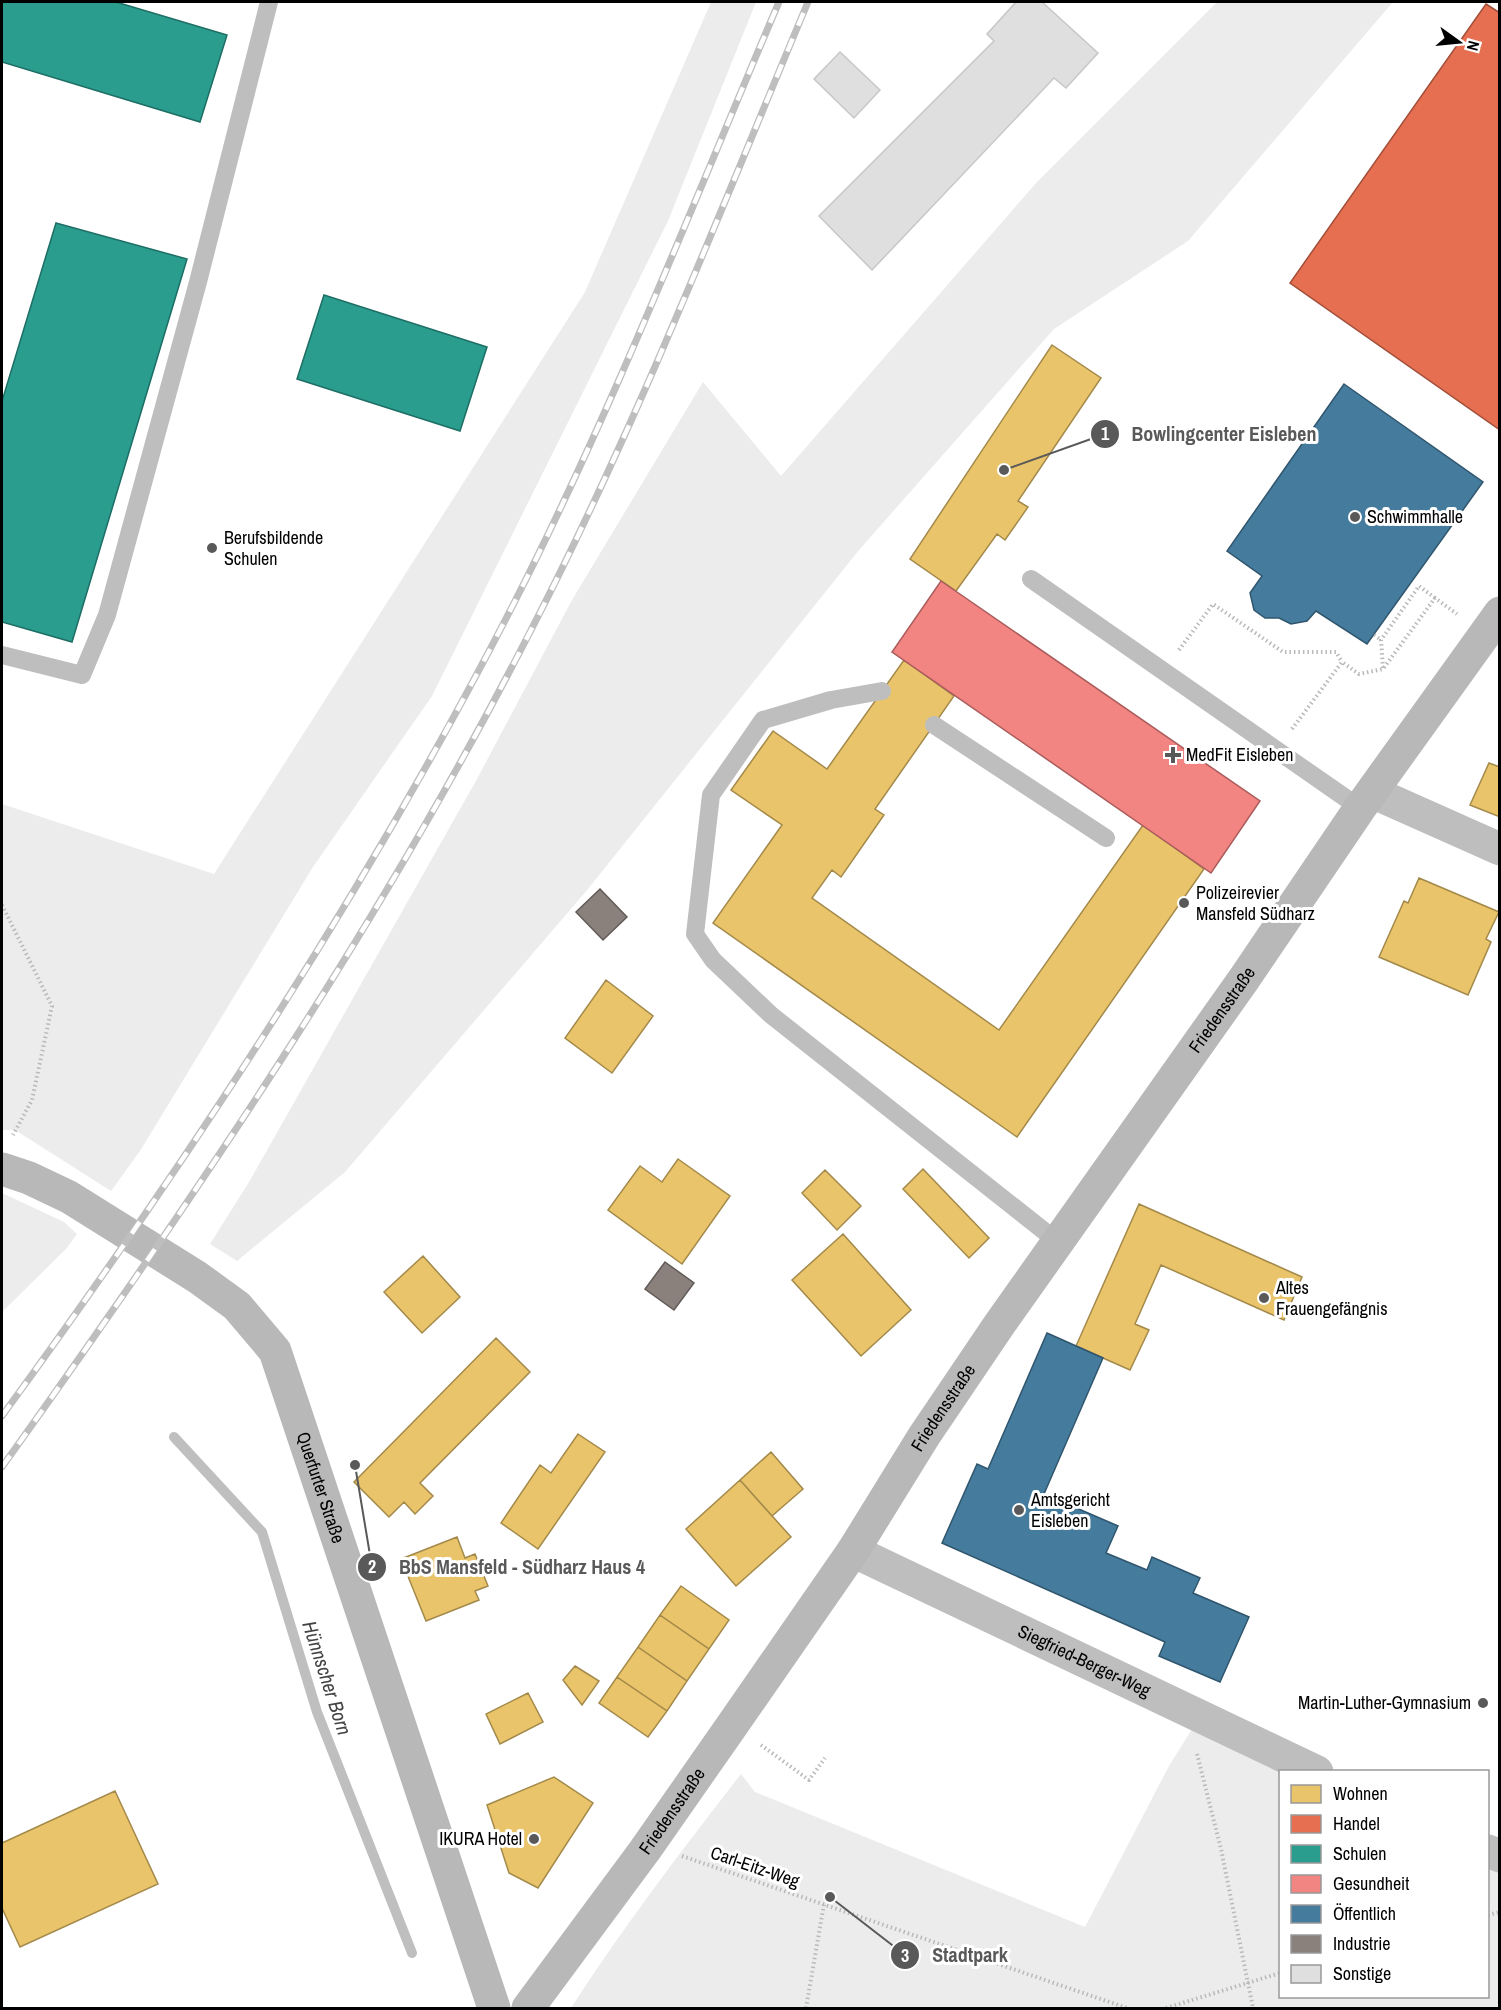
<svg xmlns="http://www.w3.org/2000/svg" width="1501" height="2010" font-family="'Archivo Narrow',sans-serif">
  <rect width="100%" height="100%" fill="#fff"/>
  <path fill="#ececec" d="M711,2H756L668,221L432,696L313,867L140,1151L111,1191L15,1130H2V804L214,874L585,292Z
    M1217,2H1393L1188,241L1054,329L859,550L588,889L345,1172L237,1261L210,1244L249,1182L477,779L572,600L703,382L781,476L1037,182Z
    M2,1193L64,1222L77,1234L66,1249L2,1312Z
    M1194,1726L1280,1772V1996H1488V1862L1499,1867V2008H571C623,1927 682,1850 741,1774L755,1792L1085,1927L1169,1766Z"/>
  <path fill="#e9c46a" stroke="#a3894a" stroke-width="1.5" d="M1052,345L1101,378L1018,501L1028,507L1005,540L997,534L956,591L910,559Z
    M904,660L954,696L875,809L884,815L841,877L832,870L812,898L999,1030L1143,825L1204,869L1017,1137L713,923L782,825L731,790L773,731L827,769Z
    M1489,763L1500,767V817L1470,805Z
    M1419,878L1499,912L1486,939L1491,942L1468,995L1379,957L1404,901L1408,903Z
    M606,980L653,1016L612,1073L565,1038Z
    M678,1159L730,1196L682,1264L608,1210L640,1166L662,1182Z
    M923,1169L989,1238L969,1258L903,1189Z
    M825,1170L861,1206L837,1230L802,1193Z
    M1139,1204L1302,1277L1284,1320L1161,1265L1135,1324L1149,1330L1130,1370L1076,1346Z
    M843,1234L911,1310L861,1356L792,1280Z
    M423,1256L460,1297L422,1333L384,1292Z
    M496,1338L530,1372L420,1483L433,1496L415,1514L404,1502L389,1517L354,1482Z
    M578,1434L605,1452L538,1549L501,1523L540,1465L551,1473Z
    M771,1452L803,1489L772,1516L740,1480Z
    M740,1480L791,1537L736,1586L686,1529Z
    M457,1537L465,1558L475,1554L488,1586L475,1591L479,1600L426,1621L401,1559Z
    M681,1586L729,1620L709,1649L660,1615Z
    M660,1615L709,1649L687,1681L638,1647Z
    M638,1647L687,1681L667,1711L617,1677Z
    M575,1666L599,1681L582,1705L563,1680Z
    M617,1677L667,1711L648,1737L599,1703Z
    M528,1693L543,1722L500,1744L486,1714Z
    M554,1777L593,1803L538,1888L509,1873L487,1805Z
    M115,1791L158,1884L20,1947L2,1908V1843Z"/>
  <path fill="#e76f51" stroke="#a24e39" stroke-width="1.5" d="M1486,4L1500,13V430L1290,283Z"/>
  <path fill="#2a9d8f" stroke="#1d6e64" stroke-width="1.5" d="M2,2H116L227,35L200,122L2,62Z
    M56,223L187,259L72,642L2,622V401Z
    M324,295L487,347L460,431L297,379Z"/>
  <path fill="#f28482" stroke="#a95c5b" stroke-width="1.5" d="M941,581L1260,801L1211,873L892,652Z"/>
  <path fill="#457b9d" stroke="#30566e" stroke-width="1.5" d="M1344,384L1483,482L1367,644L1316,611L1307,621L1291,624L1279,618H1265L1254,610L1250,593L1262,576L1227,551Z
    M1047,1333L1103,1358L1044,1494L1118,1526L1106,1553L1147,1570L1152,1557L1200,1578L1193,1593L1249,1617L1220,1682L1159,1656L1165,1642L942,1543L977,1464L988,1469Z"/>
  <path fill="#8a817c" stroke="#615a57" stroke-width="1.5" d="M600,889L627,917L603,940L576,912Z
    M665,1262L694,1283L674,1310L645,1289Z"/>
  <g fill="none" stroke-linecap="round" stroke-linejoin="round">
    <path stroke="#bfbfbf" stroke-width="10" d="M174,1437L262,1532L317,1712L412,1953"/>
  </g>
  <path fill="#dfdfdf" stroke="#c7c7c7" stroke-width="1.5" d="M1016,2H1042L1098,53L1066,88L1054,78L872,270L819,216L994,41L987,34Z
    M840,52L880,90L854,118L814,79Z"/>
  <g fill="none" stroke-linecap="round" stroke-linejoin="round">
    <path stroke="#b9b9b9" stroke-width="4" stroke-dasharray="1.5 3" stroke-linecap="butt" d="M1374,635L1381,640
      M1179,650L1213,604L1283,652H1336L1342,662
      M1383,668L1381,640L1419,586L1435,598
      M1292,729L1342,662L1359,674L1383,669L1435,598L1457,614
      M2,905L52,1006L32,1100L13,1135
      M761,1745L809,1780L825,1758
      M1197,1754L1221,1849L1253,2008
      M682,1856L1127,2008
      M1488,1915L1500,1912
      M806,2008L824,1904
      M1166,2008L1280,1973"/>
    <path stroke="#bebebe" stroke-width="18" d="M1031,579L1360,808
      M2,655L82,675L107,615L198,282L269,2
      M882,691L831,700L763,720L711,795L695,934L713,960L771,1015L1058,1242
      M934,725L1106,838"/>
    <g stroke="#bebebe" stroke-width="33">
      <path d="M1372,792L1500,849"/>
      <path id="s1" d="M853,1551L1317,1772"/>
      <path d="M1488,1851L1500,1856"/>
    </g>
    <g stroke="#b8b8b8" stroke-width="33">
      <path id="s2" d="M2,1169L29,1178L69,1197L197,1277L237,1306L275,1351L494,2008"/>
      <path id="s3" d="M528,2008L645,1850L733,1724L853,1551L924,1436L999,1325L1244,979L1360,808L1500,613"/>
    </g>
    <g stroke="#bebebe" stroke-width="7">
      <path id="rail" d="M2,1416C190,1158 367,890 513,605C613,409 693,203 779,2
        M2,1467C193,1200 379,927 529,634C635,429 719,214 808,2"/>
    </g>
    <use href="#rail" stroke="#fff" stroke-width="4.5" stroke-dasharray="14" stroke-linecap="butt"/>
  </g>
  <g fill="#595959" stroke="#fff" stroke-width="2">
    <circle cx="1355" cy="517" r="6"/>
    <circle cx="212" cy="548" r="6"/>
    <path d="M1170 746h6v6h6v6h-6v6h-6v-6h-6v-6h6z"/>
    <circle cx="1184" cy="903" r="6"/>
    <circle cx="1264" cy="1298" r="6"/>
    <circle cx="1019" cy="1510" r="6"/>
    <circle cx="1483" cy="1703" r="6"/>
    <circle cx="534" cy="1839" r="6"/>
  </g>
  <g text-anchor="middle" stroke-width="6" stroke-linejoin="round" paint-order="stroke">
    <g font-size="18" fill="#000" stroke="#fff" text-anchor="start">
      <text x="1367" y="523">Schwimmhalle</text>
      <text x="224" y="544">Berufsbildende<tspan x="224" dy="21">Schulen</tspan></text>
      <text x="1186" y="761">MedFit Eisleben</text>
      <text x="1196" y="899">Polizeirevier<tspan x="1196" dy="21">Mansfeld Südharz</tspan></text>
      <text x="1276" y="1294">Altes<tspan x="1276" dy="21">Frauengefängnis</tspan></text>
      <text x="1031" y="1506">Amtsgericht<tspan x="1031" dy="21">Eisleben</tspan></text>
      <text x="1471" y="1709" text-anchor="end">Martin-Luther-Gymnasium</text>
      <text x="522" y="1845" text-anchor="end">IKURA Hotel</text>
    </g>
    <g font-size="18" fill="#000" stroke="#fff">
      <text dy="6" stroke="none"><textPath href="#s3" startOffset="1216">Friedensstraße</textPath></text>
      <text dy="6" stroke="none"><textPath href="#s3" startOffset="730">Friedensstraße</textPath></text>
      <text dy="6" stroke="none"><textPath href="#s2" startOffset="476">Querfurter Straße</textPath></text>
      <text dy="6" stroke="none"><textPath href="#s1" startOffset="256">Siegfried-Berger-Weg</textPath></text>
      <text dy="6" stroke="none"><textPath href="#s3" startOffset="244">Friedensstraße</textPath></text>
      <text transform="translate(755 1867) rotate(19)" y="6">Carl-Eitz-Weg</text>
    </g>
    <g font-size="20" font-style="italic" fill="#444" stroke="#fff">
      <text transform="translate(327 1678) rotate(72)" y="7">Hünnscher Born</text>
    </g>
  </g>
  <path fill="none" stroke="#595959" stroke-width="2" d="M1004 470L1105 434M355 1465L372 1567M830 1897L905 1955"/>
  <g fill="#595959" stroke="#fff" stroke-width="2">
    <circle cx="1004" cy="470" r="6"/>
    <circle cx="355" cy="1465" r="6"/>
    <circle cx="830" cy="1897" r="6"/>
    <circle cx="1105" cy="434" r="15"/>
    <circle cx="372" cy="1567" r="15"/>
    <circle cx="905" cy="1955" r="15"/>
  </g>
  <g font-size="18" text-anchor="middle" font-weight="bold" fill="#fff">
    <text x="1105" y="440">1</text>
    <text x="372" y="1573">2</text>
    <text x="905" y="1962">3</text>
  </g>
  <g font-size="20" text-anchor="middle" font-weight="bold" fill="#595959" stroke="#fff" stroke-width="6" stroke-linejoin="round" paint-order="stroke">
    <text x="1224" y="441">Bowlingcenter Eisleben</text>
    <text x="522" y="1574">BbS Mansfeld - Südharz Haus 4</text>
    <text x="970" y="1962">Stadtpark</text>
  </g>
  <rect width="1501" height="2010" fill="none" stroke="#000000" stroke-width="6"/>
  <rect x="1279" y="1770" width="210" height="228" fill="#ffffff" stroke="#999999" stroke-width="1.5"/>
  <rect x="1291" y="1785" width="30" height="18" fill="#e9c46a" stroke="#999999" stroke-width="1.5"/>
  <text x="1333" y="1800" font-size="18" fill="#000000">Wohnen</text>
  <rect x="1291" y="1815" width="30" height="18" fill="#e76f51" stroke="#999999" stroke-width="1.5"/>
  <text x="1333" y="1830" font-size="18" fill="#000000">Handel</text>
  <rect x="1291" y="1845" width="30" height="18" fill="#2a9d8f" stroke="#999999" stroke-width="1.5"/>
  <text x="1333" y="1860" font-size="18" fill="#000000">Schulen</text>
  <rect x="1291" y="1875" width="30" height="18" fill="#f28482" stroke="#999999" stroke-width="1.5"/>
  <text x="1333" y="1890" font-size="18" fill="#000000">Gesundheit</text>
  <rect x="1291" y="1905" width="30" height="18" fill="#457b9d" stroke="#999999" stroke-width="1.5"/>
  <text x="1333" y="1920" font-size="18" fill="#000000">Öffentlich</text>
  <rect x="1291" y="1935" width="30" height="18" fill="#8a817c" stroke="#999999" stroke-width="1.5"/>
  <text x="1333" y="1950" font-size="18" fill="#000000">Industrie</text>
  <rect x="1291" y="1965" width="30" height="18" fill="#dfdfdf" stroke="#999999" stroke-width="1.5"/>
  <text x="1333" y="1980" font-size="18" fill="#000000">Sonstige</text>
  <g transform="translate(1459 42) rotate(105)" stroke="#ffffff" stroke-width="4.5" paint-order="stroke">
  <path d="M0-4.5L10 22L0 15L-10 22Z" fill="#000000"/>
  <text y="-9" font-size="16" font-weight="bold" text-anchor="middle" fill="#000000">N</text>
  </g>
</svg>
